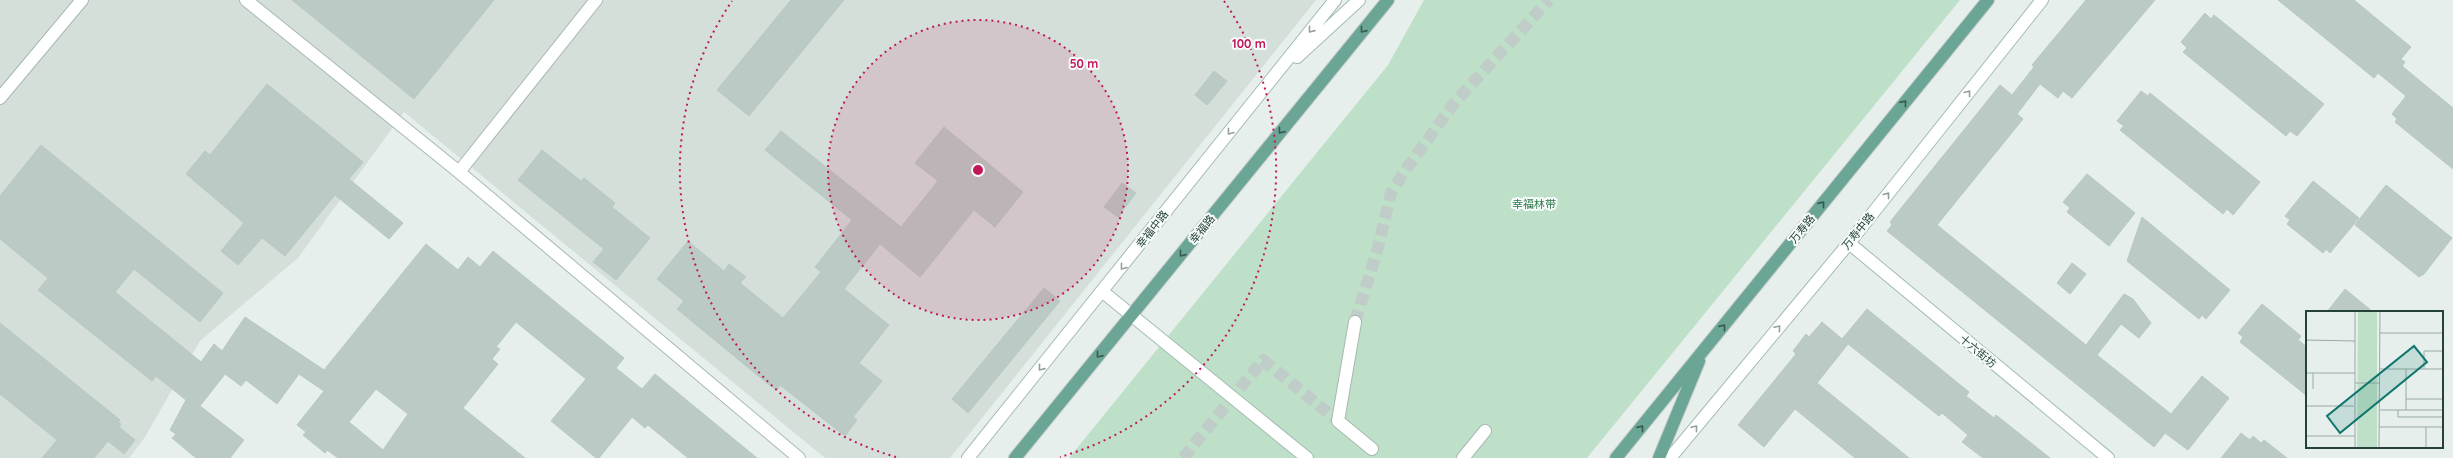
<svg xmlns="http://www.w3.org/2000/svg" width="2453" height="458" font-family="Quicksand,'Noto Sans SC',sans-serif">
  <rect width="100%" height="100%" fill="#e6efeb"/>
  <path fill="#d4dfda" d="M0,0H1316L950,458H825L404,112L298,258L200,341L145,437L129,458H0Z"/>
  <path fill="#bfe0c8" d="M1424,0H1960L1587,458H1069L1388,65Z"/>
  <path fill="#bbcac4" stroke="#b8c9c2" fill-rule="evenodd" d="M292,0H494L414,99Z
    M791,0H844L749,116L717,90Z
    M2086,0H2155L2072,98L2063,91L2058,98L2040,84L2017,114L2023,119L1937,225L2086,345L2124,294L2133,299L2151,323L2139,338L2121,324L2097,355L2171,414L2202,376L2229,398L2188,450L2165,433L2154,447L1887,231L1892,225L1890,222L2000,85L2012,95L2034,67L2032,65Z
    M2278,0H2354L2411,47L2401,59L2405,62L2402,66L2453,108V169L2395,122L2397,119L2392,114L2406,96L2378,73L2374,78Z
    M2205,13L2211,19L2214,15L2324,104L2297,136L2290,131L2286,136L2183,52L2187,48L2181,42Z
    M1214,71L1227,81L1207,105L1195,95Z
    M267,84L363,162L349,179L403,223L389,239L335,195L285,256L262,238L238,265L221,251L244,223L186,174L205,151L210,155Z
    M2141,91L2148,96L2150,93L2260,182L2233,215L2227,209L2223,214L2120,130L2124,126L2117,121Z
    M944,127L1023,192L995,227L974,210L920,277L880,244L844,289L889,325L859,363L882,381L853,417L857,420L845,436L780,385L777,390L768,384L677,309L684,301L657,279L688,241L724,271L729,264L746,277L740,283L783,318L821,272L815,267L852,220L765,150L781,131L901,227L938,181L915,163Z
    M41,145L223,293L200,322L134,269L115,292L201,362L214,344L222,351L245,317L324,370L426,244L458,270L468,257L480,267L493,251L624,358L616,368L642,389L655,374L757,458H688L648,425L645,428L632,417L599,458H596L551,421L586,379L516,322L496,347L500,349L492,359L498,364L463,408L525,458H338L327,450L325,453L303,435L306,432L297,425L324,391L299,374L277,404L246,380L241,386L225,374L200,406L244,440L230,458H196L172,438L176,434L170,430L186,400L156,376L152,381L38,290L48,278L0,239V196ZM376,389L408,414L383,450L349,422Z
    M542,150L581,181L584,178L615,203L612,207L650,238L616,280L593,262L604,249L518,180Z
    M2087,174L2135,213L2109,246L2067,212L2070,208L2063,202Z
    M2313,181L2359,218L2330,253L2326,249L2323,253L2287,224L2290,220L2285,216Z
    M1122,183L1136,193L1118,217L1104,207Z
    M2386,185L2452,238L2424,274L2419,277L2355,225Z
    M2142,217L2230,290L2206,319L2202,315L2199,319L2127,261Z
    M2072,263L2086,274L2070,294L2057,283Z
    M1044,288L1060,301L968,413L952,399Z
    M2345,289L2373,312H2327Z
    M2262,304L2301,336L2298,340L2307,347V396L2240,342L2243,337L2238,333Z
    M1867,309L1969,392L1966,396L1994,418L1996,415L2050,458H1983L1962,442L1968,435L1942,413L1939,416L1848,344L1817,383L1909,458H1855L1795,409L1764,447L1738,425L1796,354L1793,351L1806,334L1809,337L1822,322L1842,339Z
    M0,323L120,420L118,422L121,424L119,427L135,440L124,454L108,441L94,458H42L57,440L0,394Z
    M2241,433L2250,440L2253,436L2261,443L2264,440L2287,458H2221Z"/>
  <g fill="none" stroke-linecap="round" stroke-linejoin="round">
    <path stroke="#bfccc8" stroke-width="12" stroke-dasharray="12 6" stroke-linecap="butt" d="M1355,322L1378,248L1391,193L1406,169L1455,102L1549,0
      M1183,458L1263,360L1338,421"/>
    <g stroke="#a8b8b2" stroke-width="14">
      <path id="lane" d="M1463,458L1485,431"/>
    </g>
    <g stroke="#a8b8b2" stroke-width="14">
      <path id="street" d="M246,0L459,172L799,458
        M0,98L82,0
        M459,172L596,0
        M1355,322L1338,421L1372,449"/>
    </g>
    <g stroke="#a4bbb3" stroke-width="14">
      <path id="secondary" d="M1297,57L1359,0
        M1849,243L2108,458
        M1103,292L1307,458
        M968,458L1335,0
        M1670,458L1849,243L2042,0"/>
    </g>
    <g stroke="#c2cac8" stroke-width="14">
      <path id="primary" d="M1015,458L1388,0
        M1616,458L1988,0
        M1659,458L1699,361"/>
    </g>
    <use href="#lane" stroke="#fff" stroke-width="12"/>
    <use href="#street" stroke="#fff" stroke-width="12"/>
    <use href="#secondary" stroke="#fff" stroke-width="12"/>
    <use href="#primary" stroke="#6aa596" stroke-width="12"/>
  </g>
  <defs><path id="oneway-chevron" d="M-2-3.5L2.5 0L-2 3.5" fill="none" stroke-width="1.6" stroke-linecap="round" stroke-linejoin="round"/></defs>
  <g stroke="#92a09c">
    <use href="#oneway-chevron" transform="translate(1311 30) rotate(129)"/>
    <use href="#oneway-chevron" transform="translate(1968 93) rotate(-52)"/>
    <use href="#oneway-chevron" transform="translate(1230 132) rotate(128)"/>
    <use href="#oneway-chevron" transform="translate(1887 195) rotate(-52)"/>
    <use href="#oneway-chevron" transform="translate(1123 267) rotate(128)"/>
    <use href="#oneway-chevron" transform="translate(1778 328) rotate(-50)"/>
    <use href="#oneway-chevron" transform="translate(1041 368) rotate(129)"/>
    <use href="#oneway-chevron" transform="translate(1695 428) rotate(-50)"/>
  </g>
  <g stroke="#365b51">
    <use href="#oneway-chevron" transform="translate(1363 30) rotate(129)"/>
    <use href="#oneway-chevron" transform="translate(1904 103) rotate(-51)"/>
    <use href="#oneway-chevron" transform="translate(1281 131) rotate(129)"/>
    <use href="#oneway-chevron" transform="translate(1822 204) rotate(-51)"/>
    <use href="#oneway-chevron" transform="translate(1182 254) rotate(129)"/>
    <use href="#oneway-chevron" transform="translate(1723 327) rotate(-51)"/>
    <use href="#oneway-chevron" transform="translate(1099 355) rotate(129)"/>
    <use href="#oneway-chevron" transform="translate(1641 428) rotate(-51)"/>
  </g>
  <circle cx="978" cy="170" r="150" fill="#c2185b" fill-opacity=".12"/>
  <g fill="none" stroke="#c2185b" stroke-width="2" stroke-dasharray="2 4">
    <circle cx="978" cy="170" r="150"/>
    <path d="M896 457A299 299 0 0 1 732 1M1224 1A299 299 0 0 1 1060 457"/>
  </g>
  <g text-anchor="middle" stroke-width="4" stroke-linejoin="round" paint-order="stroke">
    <g font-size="11" fill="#2d7a4b" stroke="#f7fbf9">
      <text x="1534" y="208">幸福林带</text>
    </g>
    <g font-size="11" fill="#24423a" stroke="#f7fbf9">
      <text transform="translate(1152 229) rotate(-52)" y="4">幸福中路</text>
      <text transform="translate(1202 229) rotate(-51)" y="4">幸福路</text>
      <text transform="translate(1802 229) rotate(-51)" y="4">万寿路</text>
      <text transform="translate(1858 231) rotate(-51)" y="4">万寿中路</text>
      <text transform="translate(1978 351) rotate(40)" y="4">十六街坊</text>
    </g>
  </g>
  <g transform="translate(2306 311)">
    <rect width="137" height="137" fill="#e6efeb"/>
    <path d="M71,0V137H51L52,1Z" fill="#bfe0c8"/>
    <path fill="none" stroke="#98aaa4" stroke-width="1" d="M74,22H137M0,29L49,30M74,58H137M100,58V99M118,58V40H137M0,62H49M49,72H74M7,78V62M100,88H137M0,95H48M74,99H137M92,99V106H137M73,116H137M0,125H49M49,137V0M73,137L74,0M120,137V116"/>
    <path fill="#0f766e" fill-opacity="0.15" stroke="#0f766e" stroke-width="2" d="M108,35L121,51L34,122L21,105Z"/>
    <rect width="137" height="137" fill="none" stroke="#24423a" stroke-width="2"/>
  </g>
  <circle cx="978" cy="170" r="6" fill="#c2185b" stroke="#f7fbf9" stroke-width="2"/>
  <g font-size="12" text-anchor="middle" font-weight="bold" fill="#c2185b" stroke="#f7fbf9" stroke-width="4" stroke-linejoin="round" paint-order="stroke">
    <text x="1249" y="48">100 m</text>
    <text x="1084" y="68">50 m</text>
  </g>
</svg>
